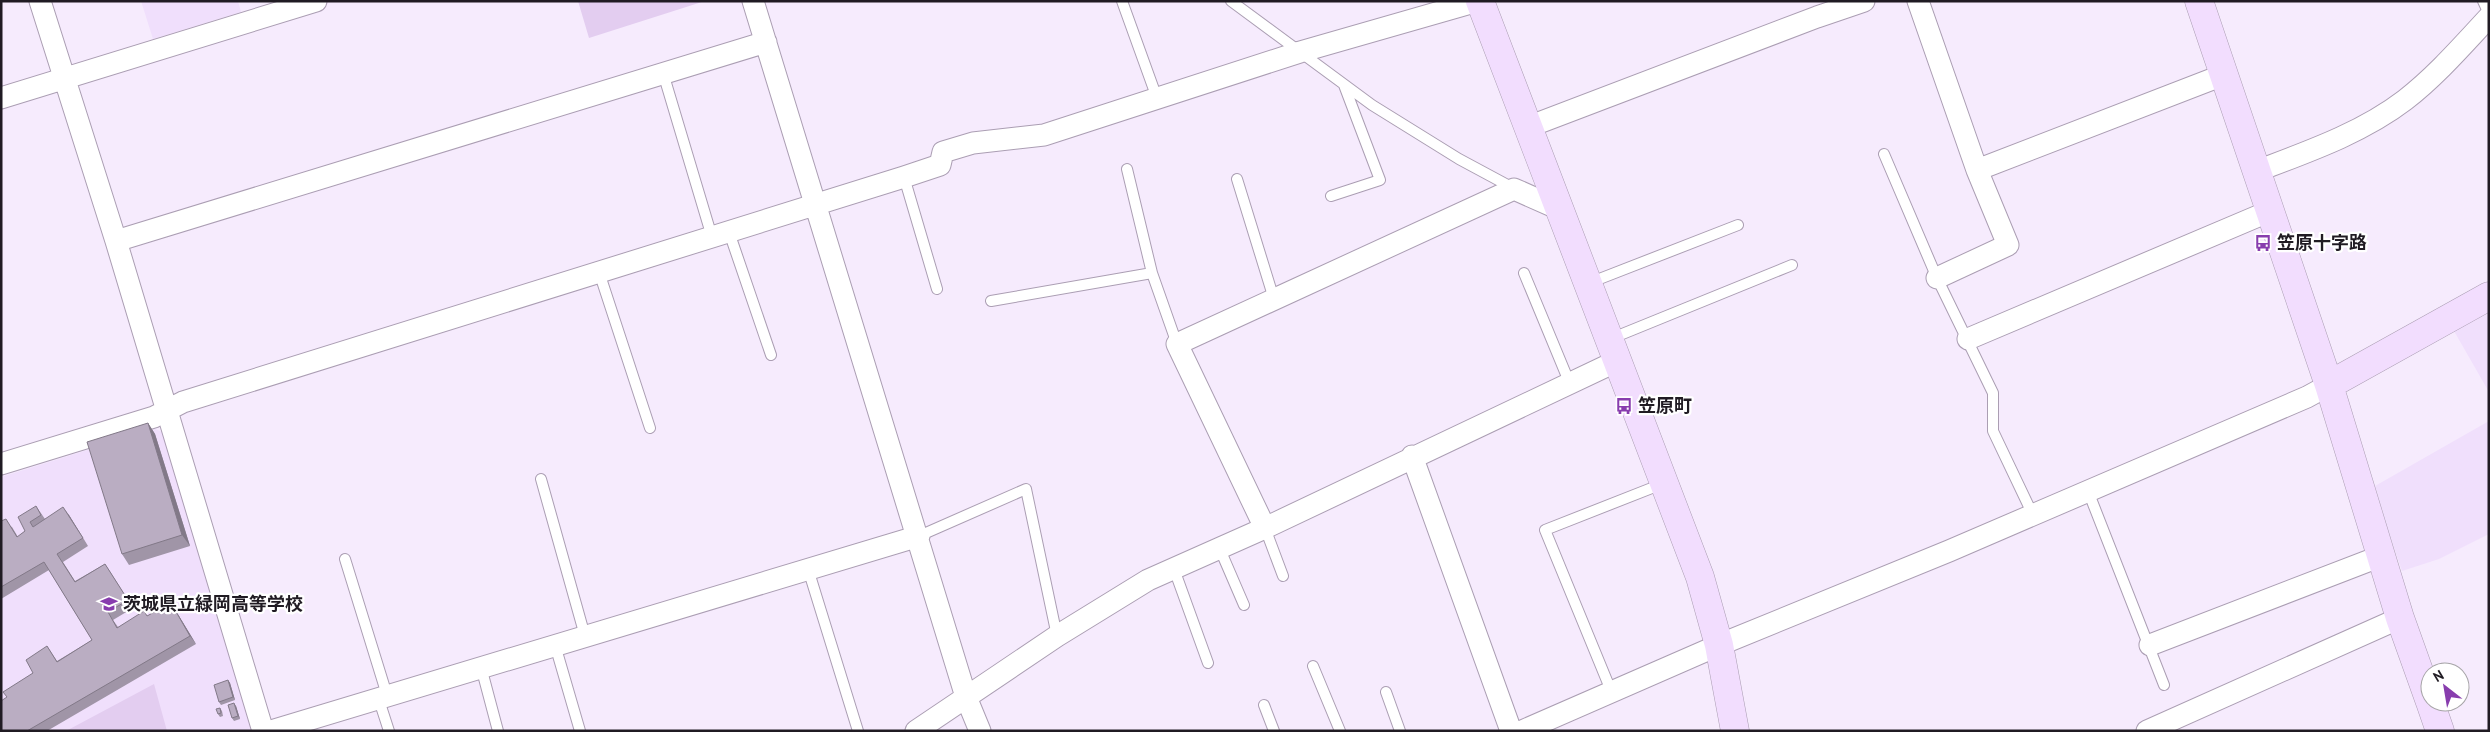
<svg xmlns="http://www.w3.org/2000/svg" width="2490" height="732" font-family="'PT Sans','Noto Sans JP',sans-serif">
  <rect width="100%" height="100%" fill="#f6ebfd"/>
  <path fill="#f0dffc" d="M141,1H238L241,12L153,39Z
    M2489,312V392L2454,331Z
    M2489,421V534L2439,559L2402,571L2387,528L2375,486Z
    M155,429L163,432L255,731H1V477Z"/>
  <path fill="#e3cdf0" d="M578,1H705L589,38Z
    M154,684L167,731H66Z"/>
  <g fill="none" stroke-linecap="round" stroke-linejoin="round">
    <g stroke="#ab9eb3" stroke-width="12">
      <path id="lane" d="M1122,1L1157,98
        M1231,1L1372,105L1459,159L1513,188
        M2483,1L2489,14
        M663,73L712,237
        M1884,154L1937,278L1993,393V431L2032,513
        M1127,169L1152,273L1177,344
        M904,177L937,289
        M1237,179L1274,299
        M1331,196L1380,180L1344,85
        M729,232L771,355
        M599,272L650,428
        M1524,273L1570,384
        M1589,283L1738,225
        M991,301L1152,273
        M1610,339L1792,265
        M541,479L585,636
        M2088,491L2164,685
        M1265,528L1283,576
        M919,536L1026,489L1057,636
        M1219,547L1244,605
        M345,559L387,695
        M808,569L858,731
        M1174,569L1208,663
        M555,645L580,731
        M1313,666L1340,731
        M481,667L498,731
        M1386,692L1400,731
        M1612,693L1545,530L1662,484
        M378,697L389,731
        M1264,705L1274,731"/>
    </g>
    <g stroke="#ab9eb3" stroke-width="23">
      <path id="street" d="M40,1L116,241L263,731
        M753,1L966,697L980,731
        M1918,1L1977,170L2008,245L1937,278
        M1,98L316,1
        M1528,127L1817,17L1864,1
        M1977,170L2223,75
        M2257,171C2307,152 2362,133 2405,100C2436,76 2462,46 2489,17
        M116,241L766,42
        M1968,339L2270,211
        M1412,456L1511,731
        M1,464L154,417L183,402L904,177L940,165L943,152L973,143L1044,135L1300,52L1478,1
        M1265,528L1177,344L1514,189L1559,209
        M2150,645L2381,556
        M271,731L919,536
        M916,731L1057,636L1148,580L1265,528L1617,361
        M1522,731L1719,645L1949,551L2307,397L2329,385
        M2147,731L2400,618"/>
    </g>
    <g stroke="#ab9eb3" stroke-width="29">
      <path id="secondary" d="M1480,1L1700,577L1719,645L1735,731
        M2199,1L2329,385L2400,618L2430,702
        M2329,385L2489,296
        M2430,702L2440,731"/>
    </g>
    <use href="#lane" stroke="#fff" stroke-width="10"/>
    <use href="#street" stroke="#fff" stroke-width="21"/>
    <use href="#secondary" stroke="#f2ddfe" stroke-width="28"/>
  </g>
  <path fill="#a095a7" d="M148,423L155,434L190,546L129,565L122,554Z
    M36,506L45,519L69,515L88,546L63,562L75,581L105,564L111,573L133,608L113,620L118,627L147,616L171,603L196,644L47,731H1L7,697L33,673L47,646L57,661L92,640L49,570L1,599V521L12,527L18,537L25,531Z
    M228,680L230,683L235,700L221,705L219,702Z
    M236,706L240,719L234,721L232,718Z
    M220,708L222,711L223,716L220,717L218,714Z"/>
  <path fill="#827988" d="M148,423L155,434L190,546L182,535Z
    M63,507L69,515L88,546L83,538Z
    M171,603L176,611L196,644L190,636Z
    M228,680L230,683L235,700L233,697Z
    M234,703L236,706L240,719L238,716Z"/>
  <path fill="#baadc2" stroke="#827988" d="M148,423L182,535L122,554L87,442Z
    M36,506L41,515L30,522L33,527L63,507L83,538L57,554L75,582L105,564L128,600L108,612L117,628L144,611L147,616L171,603L190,636L27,731H1V701L7,697L3,692L33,673L26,660L47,646L57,662L92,640L44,562L1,587V521L6,519L17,537L25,531L18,517Z
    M228,680L233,697L219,702L214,685Z
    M234,703L238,716L232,718L228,705Z
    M220,708L221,713L218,714L216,709Z"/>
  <defs>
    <g id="bus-bare" transform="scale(1.35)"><path d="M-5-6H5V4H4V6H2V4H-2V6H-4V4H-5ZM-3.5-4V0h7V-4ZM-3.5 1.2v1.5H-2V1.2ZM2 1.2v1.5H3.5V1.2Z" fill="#883dae" stroke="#fff" stroke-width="2.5" paint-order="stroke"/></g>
    <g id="school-bare" transform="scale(1.35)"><path d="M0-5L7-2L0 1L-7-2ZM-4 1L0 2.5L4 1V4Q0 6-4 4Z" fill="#883dae" stroke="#fff" stroke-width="2.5" paint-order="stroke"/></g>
  </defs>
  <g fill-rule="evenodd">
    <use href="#bus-bare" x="2263" y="243"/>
    <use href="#bus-bare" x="1624" y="406"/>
    <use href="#school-bare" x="109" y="604"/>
  </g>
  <g text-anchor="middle" stroke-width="4.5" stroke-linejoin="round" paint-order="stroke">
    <g font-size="18" font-weight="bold" fill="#201b23" stroke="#fff" text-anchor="start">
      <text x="2277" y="249">笠原十字路</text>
      <text x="1638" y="412">笠原町</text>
      <text x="123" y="610">茨城県立緑岡高等学校</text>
    </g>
  </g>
  <rect width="2490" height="732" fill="none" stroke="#201b23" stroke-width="5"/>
  <g transform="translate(2445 687) rotate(329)"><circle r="24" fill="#ffffff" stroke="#a6a4a7"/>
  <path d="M0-4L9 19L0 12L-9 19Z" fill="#883dae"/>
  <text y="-8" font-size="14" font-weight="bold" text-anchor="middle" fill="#201b23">N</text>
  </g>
</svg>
